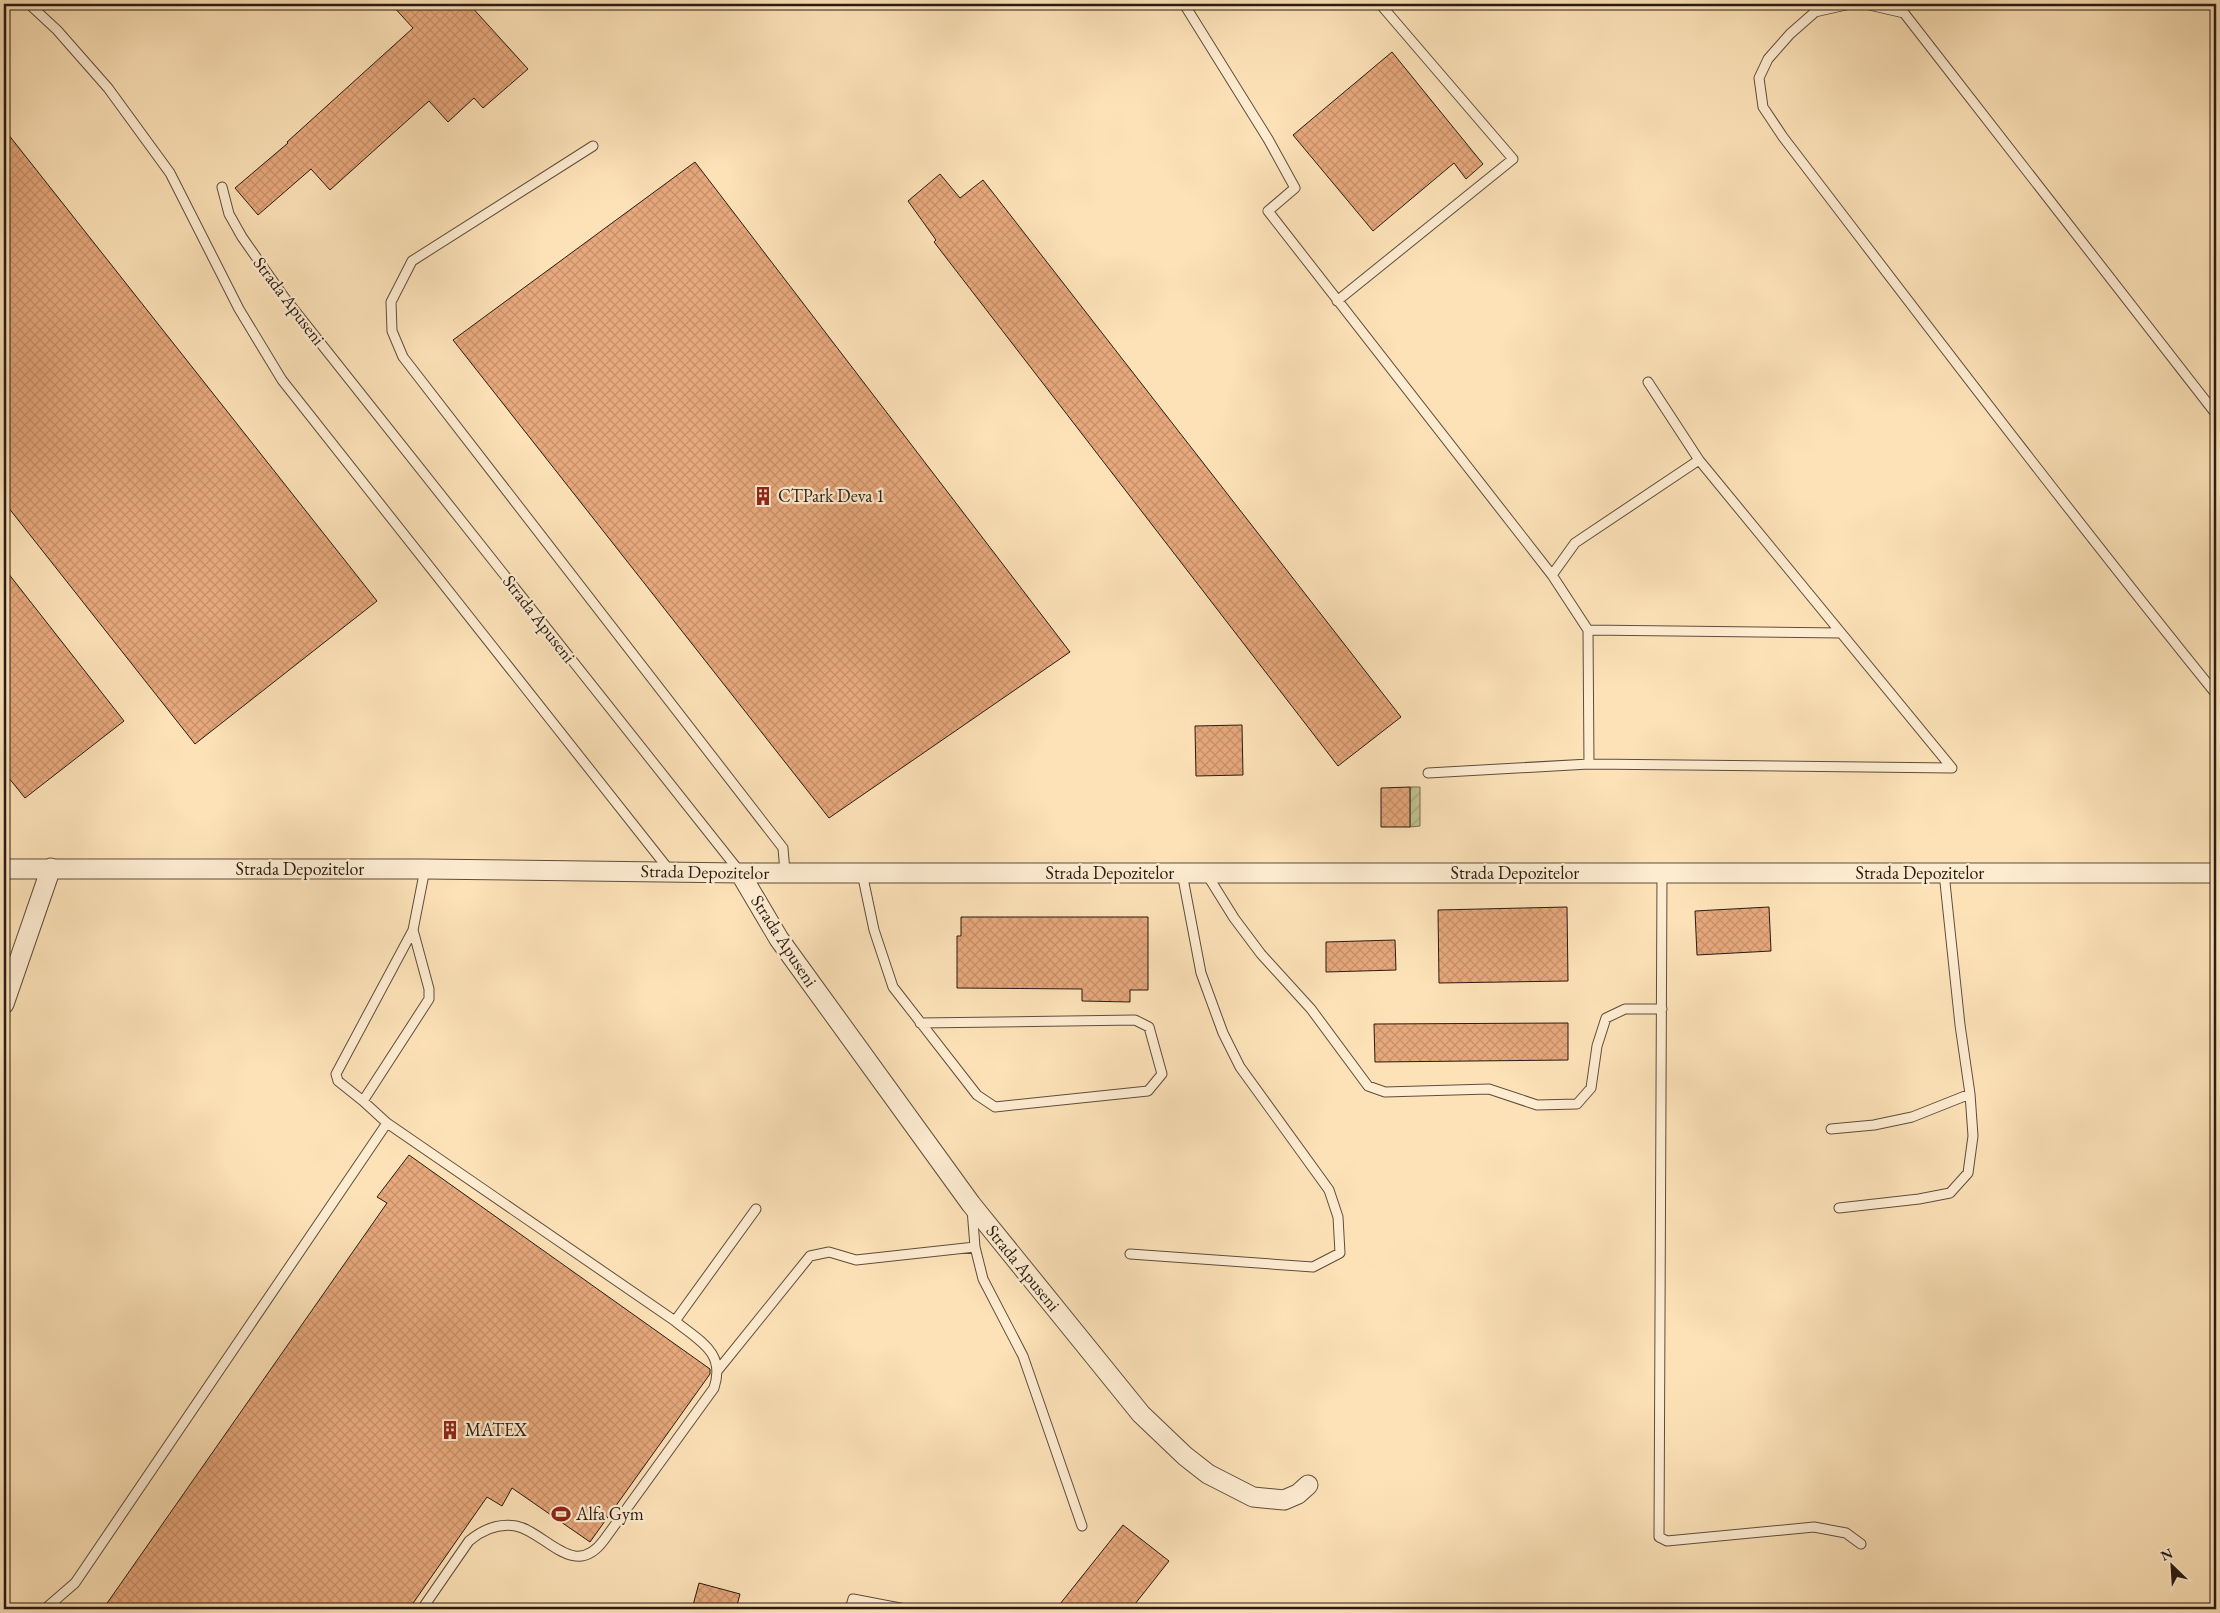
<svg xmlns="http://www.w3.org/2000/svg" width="2220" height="1613" font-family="'EB Garamond',serif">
  <defs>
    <pattern id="garden-furrows" width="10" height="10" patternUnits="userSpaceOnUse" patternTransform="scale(1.25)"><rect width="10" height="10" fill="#c0c38e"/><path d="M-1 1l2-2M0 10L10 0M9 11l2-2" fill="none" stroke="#a5a779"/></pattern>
    <pattern id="building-cross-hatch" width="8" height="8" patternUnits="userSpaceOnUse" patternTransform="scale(1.25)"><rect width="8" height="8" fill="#e7a87c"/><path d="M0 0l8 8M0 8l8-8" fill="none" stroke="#c6906a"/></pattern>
  </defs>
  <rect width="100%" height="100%" fill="#fde2b8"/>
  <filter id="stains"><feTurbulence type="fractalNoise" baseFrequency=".004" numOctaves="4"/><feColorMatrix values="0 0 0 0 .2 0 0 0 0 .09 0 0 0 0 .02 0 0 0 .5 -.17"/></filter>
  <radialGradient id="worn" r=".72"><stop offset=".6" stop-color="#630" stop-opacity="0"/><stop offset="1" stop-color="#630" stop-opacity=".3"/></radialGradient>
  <path fill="url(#garden-furrows)" stroke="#746f50" d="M1410,787H1420V826L1410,827Z"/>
  <path fill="url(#building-cross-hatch)" stroke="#291b12" d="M391,4H469L528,69L483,108L474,98L448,122L429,101L330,190L311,169L258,215L235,188L288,143L287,142L413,28Z
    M1392,52L1483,164L1466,179L1454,163L1373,231L1293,135Z
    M4,129L377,601L195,744L4,502Z
    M695,162L1070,652L829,818L453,340Z
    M940,174L960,198L983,180L1401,717L1338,766L934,242L936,240L908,201Z
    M4,568L124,721L25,798L4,772Z
    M1242,725L1243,775L1196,776L1195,726Z
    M1410,787V827H1381V788Z
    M1567,907L1568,981L1439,983L1438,910Z
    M1769,907L1771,951L1697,955L1695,911Z
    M961,917H1148V990H1130V1002L1082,1001V989L957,988V936H961Z
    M1395,940L1396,970L1326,972V942Z
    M1568,1023V1060L1375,1062L1374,1024Z
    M409,1155L710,1369V1374L590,1542L512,1488L502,1506L487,1497L409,1609H103L387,1203L377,1197Z
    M1123,1525L1169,1561L1131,1609H1056Z
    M699,1583L740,1594L736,1609H692Z"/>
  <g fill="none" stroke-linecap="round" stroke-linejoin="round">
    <g stroke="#5e4d3c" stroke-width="11">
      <path id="service" d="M29,4L57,30L108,88L170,173L239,309L282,380L670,871
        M1184,4L1268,139L1295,188L1268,211L1552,575L1588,630L1589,764L1428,773
        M1850,4L1815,12L1790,34L1768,59L1759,78L1763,107L1783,137C1926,324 2068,511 2216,694
        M1865,4L1904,13L2216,414
        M593,146L412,261L391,302L392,331L403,357L783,848L785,872
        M222,187L229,214L242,237L284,297L740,872
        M1337,301L1513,159L1380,4
        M1648,382L1699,460
        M1552,575L1575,543L1699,460L1952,768L1589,764
        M1588,630L1841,633
        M862,873L874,930L893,987L977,1095L995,1107L1148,1091L1162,1074L1149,1027L1135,1020L920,1023
        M1206,873L1234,918L1261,954L1311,1009L1368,1086L1385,1092L1489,1089L1537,1105L1577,1104L1591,1088L1597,1046L1606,1018L1625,1009H1662
        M1662,873L1659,1537L1667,1541L1814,1527L1846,1533L1861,1544
        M363,1101L429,999V989L413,930
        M1831,1129L1874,1125L1912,1117L1970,1094L1960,1025L1944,873
        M1839,1208L1919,1199L1950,1193L1968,1173L1973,1136L1970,1094
        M972,1209L975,1247L983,1279L1023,1356L1082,1526
        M1130,1254L1313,1267L1340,1253L1338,1217L1329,1190L1240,1067L1223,1033L1201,973L1182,873
        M675,1321L756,1209
        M718,1370L810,1256L829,1252L856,1260L975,1247
        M45,1609L75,1583L387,1123
        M422,1609L469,1541C482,1530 498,1523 516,1526C546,1532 574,1581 604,1540L714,1388C726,1352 699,1341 675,1321L387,1123L363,1101L338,1081L336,1074L413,930L425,869
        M850,1609L853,1599L905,1609"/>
    </g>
    <g stroke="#5e4d3c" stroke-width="21">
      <path id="minor" d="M4,869H425L740,873H2216
        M740,873L779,939L971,1204L1141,1414L1185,1456L1208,1474L1253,1497L1284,1500L1298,1494L1308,1485
        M4,1004L51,868"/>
    </g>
    <use href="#service" stroke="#feecd1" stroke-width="9"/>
    <use href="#minor" stroke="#feecd1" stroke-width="19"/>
  </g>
  <defs>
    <g id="building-bare" transform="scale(1.5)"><path d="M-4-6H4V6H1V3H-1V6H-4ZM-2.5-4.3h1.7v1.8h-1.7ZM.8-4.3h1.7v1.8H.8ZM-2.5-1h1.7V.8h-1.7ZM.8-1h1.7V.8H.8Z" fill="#8f2418" stroke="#feecd1" stroke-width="2.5" paint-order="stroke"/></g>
    <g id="stadium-bare" transform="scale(1.5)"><path d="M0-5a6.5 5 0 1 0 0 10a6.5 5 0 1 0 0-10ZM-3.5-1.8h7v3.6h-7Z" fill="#8f2418" stroke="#feecd1" stroke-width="2.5" paint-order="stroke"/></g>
  </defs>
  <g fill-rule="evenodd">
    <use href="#building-bare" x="763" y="496"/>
    <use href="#building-bare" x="450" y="1430"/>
    <use href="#stadium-bare" x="561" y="1514"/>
  </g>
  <g text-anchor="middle" stroke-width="4.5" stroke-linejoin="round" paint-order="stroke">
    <g font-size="18" fill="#291b12" stroke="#feecd1">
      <text transform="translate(289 301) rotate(53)" y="6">Strada Apuseni</text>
      <text transform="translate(539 619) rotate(52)" y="6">Strada Apuseni</text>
      <text x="300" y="875">Strada Depozitelor</text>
      <text transform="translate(705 872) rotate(1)" y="6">Strada Depozitelor</text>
      <text x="1110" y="879">Strada Depozitelor</text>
      <text x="1515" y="879">Strada Depozitelor</text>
      <text x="1920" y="879">Strada Depozitelor</text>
      <text transform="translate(784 941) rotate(57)" y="6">Strada Apuseni</text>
      <text transform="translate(1023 1268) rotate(51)" y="6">Strada Apuseni</text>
    </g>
    <g font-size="18" fill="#291b12" stroke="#feecd1" text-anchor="start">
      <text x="778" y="502">CTPark Deva 1</text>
      <text x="465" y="1436">MATEX</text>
      <text x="576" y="1520">Alfa Gym</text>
    </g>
  </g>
  <rect width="2220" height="1613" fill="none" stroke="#fde2b8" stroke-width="20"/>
  <rect x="5" y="5" width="2210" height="1603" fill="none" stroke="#291b12" stroke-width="2.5"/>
  <rect x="10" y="10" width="2200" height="1593" fill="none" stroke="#291b12"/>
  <g transform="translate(2172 1566) rotate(335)" stroke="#feecd1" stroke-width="4" paint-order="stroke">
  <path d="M0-4L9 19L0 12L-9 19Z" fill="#291b12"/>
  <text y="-8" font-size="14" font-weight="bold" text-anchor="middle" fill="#291b12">N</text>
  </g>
  <rect width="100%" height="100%" filter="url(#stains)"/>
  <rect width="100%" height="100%" fill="url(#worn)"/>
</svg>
